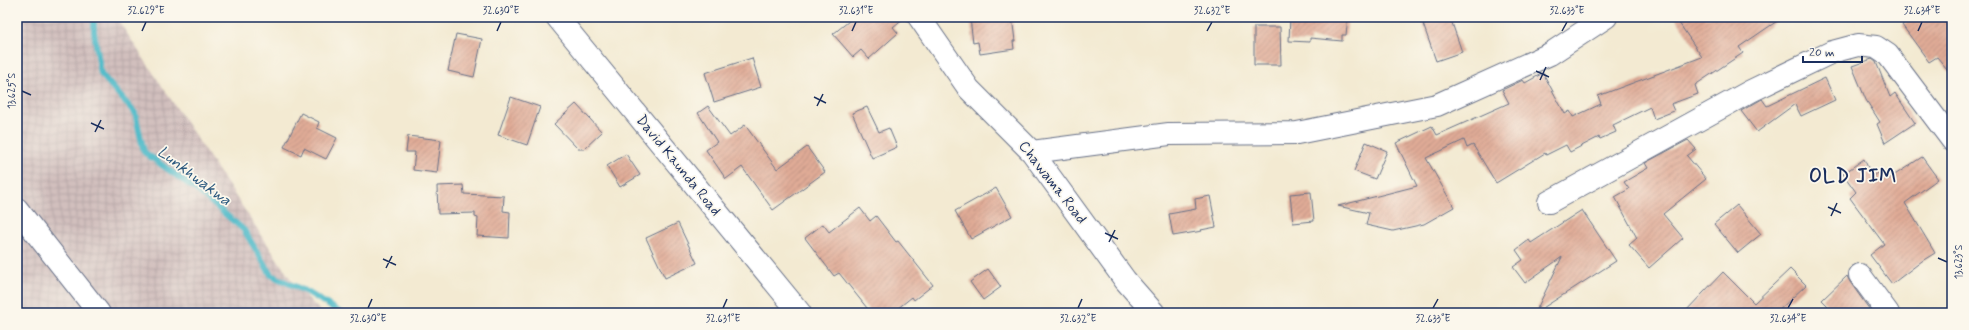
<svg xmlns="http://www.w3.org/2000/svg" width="1969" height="330" font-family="Mynerve,sans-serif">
  <defs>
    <pattern id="industrial-grid" width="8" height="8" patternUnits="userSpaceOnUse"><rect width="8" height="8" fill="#d1bfbd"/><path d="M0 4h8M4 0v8" fill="none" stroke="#b3a4a5"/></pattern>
    <pattern id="building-hatch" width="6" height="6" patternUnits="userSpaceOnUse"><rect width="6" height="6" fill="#e0ab96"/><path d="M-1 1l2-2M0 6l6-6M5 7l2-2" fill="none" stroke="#b58c7e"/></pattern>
  </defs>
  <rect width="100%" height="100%" fill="#fbf7ec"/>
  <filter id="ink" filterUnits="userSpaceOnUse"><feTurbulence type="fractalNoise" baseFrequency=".025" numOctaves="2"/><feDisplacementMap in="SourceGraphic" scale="8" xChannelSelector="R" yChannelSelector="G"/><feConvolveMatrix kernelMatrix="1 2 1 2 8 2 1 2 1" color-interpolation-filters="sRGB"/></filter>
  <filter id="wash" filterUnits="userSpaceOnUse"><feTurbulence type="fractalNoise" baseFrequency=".012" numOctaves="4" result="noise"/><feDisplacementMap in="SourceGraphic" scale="16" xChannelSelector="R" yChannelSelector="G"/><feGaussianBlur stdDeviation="0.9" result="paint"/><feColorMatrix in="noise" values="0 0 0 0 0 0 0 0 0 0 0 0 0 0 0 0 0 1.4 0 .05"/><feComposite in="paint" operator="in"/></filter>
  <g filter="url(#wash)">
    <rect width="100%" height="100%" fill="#f3ead2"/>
    <path fill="url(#industrial-grid)" d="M17,17H116L292,281L322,313H17Z"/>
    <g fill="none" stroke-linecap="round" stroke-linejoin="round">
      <path stroke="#4db9c8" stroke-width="6" d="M94,17V32L101,74L135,113L144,152L198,191L244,230L271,275L309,293L341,313"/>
    </g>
    <g id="blocks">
      <path fill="url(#building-hatch)" d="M854,17H905L893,27L898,33L869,59L861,50L853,57L833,34Z
        M980,17H1012L1015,41H1013L1014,49L980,54L978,42L973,43L970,18Z
        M1290,17H1348L1346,35H1342V41L1310,38V42L1289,41Z
        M1446,17H1450L1462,52L1436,61L1423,24Z
        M1675,17H1783L1739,47L1743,53L1695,85L1698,94L1671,104L1674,111L1654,119L1650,107L1613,125L1616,132L1600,139L1599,137L1570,152L1566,145L1546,155L1545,153L1496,183L1473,145L1467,148L1464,140L1426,158L1454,207L1424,224L1393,231L1366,225L1369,213L1338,206L1417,186L1396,143L1432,126L1437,135L1509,103L1502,90L1523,80L1525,83L1543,73L1565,114L1570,111L1573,117L1601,104L1598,96L1702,57Z
        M1913,17H1952V75L1937,57L1929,62L1902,25Z
        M1254,27H1280L1281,65H1254Z
        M456,34L482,39L474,77L448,71Z
        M752,58L761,87L714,102L705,73Z
        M1872,59L1876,62L1890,97L1895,93L1915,123L1885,143L1877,124L1880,122L1866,100L1852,66Z
        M1825,78L1835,100L1801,116L1795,104L1757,132L1741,111L1762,99L1767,106Z
        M511,97L540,107L527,145L498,135Z
        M576,104L602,132L584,149H578L554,124Z
        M708,106L730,136L745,125L777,169L807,147L825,172L773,210L742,167L726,179L706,150L717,142L698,113Z
        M867,107L879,132L889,128L897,147L872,158L852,113Z
        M301,113L319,122L317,128L337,138L326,159L304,148L301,155L284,147Z
        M408,136L441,140L437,173L413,170L415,152H406Z
        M1688,140L1696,149L1687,156L1706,179L1663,214L1683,238L1649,268L1629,245L1637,238L1615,197L1629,189L1624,182L1648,168L1645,163Z
        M1366,142L1387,151L1375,179L1354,171Z
        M626,154L640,175L620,187L607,166Z
        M1922,157L1938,179L1905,203L1935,253L1922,261L1892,284L1870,255L1884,244L1850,198L1856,192L1843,174L1864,159L1872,176L1881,172L1887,180Z
        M463,185L464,194L504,196L503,211L510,212L509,238L477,236L478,218L475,217V213L438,214L437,186Z
        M996,188L1012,216L971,239L955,211Z
        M1311,192L1314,221L1293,223L1290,194Z
        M1210,196L1216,227L1201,230L1202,231L1173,236L1169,214L1196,209L1195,199Z
        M1737,205L1761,234L1738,253L1714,224Z
        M860,208L870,221L876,216L896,242L898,241L933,285L914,300L912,297L892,313H871L839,273L834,276L805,238L823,224L829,232Z
        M1582,210L1616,261L1535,313L1562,257L1525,283L1513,267L1523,260L1516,250L1529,240L1531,243Z
        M678,223L697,263L665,278L646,238Z
        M988,269L1001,287L983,300L970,282Z
        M1790,269L1806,285L1776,313H1684L1723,272L1754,303Z
        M1847,276L1850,282L1872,313H1835L1822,300Z"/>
    </g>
  </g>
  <g filter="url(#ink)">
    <use href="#blocks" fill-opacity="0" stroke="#677087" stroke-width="1"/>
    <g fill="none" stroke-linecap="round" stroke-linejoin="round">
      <g stroke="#677087" stroke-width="24">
        <path id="minor" d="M557,17L800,313
          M919,17L969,89L1032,152L1125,280L1154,313
          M1032,152L1169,134L1297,133L1437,105L1550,54L1606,17
          M1549,202L1751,91L1832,52L1858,45L1876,47L1888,55L1952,140
          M17,209L99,313
          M1860,275L1888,313"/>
      </g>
      <use href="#minor" stroke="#fff" stroke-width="22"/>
    </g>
  </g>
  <path fill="none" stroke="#1b2f5e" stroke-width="1.5" d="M142,31L146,22M497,31L501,22M852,31L856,22M1207,31L1212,22M1562,31L1567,22M1918,31L1922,22M1536,71L1549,77M1540,80L1546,67M22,91L31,95M814,97L826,103M817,106L823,94M91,123L104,129M95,132L101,120M1828,207L1841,213M1831,216L1837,203M1105,233L1118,239M1109,242L1115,230M1938,258L1947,262M383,259L396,265M386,268L392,256M368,308L372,299M723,308L727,299M1078,308L1082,299M1433,308L1438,299M1788,308L1793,299"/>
  <g text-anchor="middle" stroke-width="3.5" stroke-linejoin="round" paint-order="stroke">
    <g font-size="15" fill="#1b2f5e" stroke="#fbf7ec">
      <text transform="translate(679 165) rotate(51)" y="5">David Kaunda Road</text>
      <text transform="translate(1053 182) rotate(52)" y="5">Chawama Road</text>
    </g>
    <g font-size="16" font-style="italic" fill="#2a587e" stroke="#fbf7ec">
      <text transform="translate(195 175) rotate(37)" y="6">Lunkhwakwa</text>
    </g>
    <g font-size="19" font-weight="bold" letter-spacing="1" fill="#1b2f5e" stroke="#fbf7ec">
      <text x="1853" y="182">OLD JIM</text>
    </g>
  </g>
  <rect width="1969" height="330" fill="none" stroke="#fbf7ec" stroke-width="44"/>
  <path d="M1803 56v6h59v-6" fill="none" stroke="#1b2f5e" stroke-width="2"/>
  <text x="1809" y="56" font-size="12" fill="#1b2f5e" stroke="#fbf7ec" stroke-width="3" paint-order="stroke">20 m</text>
  <rect x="22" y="22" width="1925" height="286" fill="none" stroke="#1b2f5e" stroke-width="1.5"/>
  <g font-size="10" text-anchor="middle" fill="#1b2f5e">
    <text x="146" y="14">32.629°E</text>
    <text x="501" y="14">32.630°E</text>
    <text x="856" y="14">32.631°E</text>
    <text x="1212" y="14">32.632°E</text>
    <text x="1567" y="14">32.633°E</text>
    <text x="1922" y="14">32.634°E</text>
    <text transform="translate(11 91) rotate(-90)" y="4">13.625°S</text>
    <text transform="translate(1958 262) rotate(-90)" y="4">13.623°S</text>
    <text x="368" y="322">32.630°E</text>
    <text x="723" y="322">32.631°E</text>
    <text x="1078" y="322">32.632°E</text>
    <text x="1433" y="322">32.633°E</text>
    <text x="1788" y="322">32.634°E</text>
  </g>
</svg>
